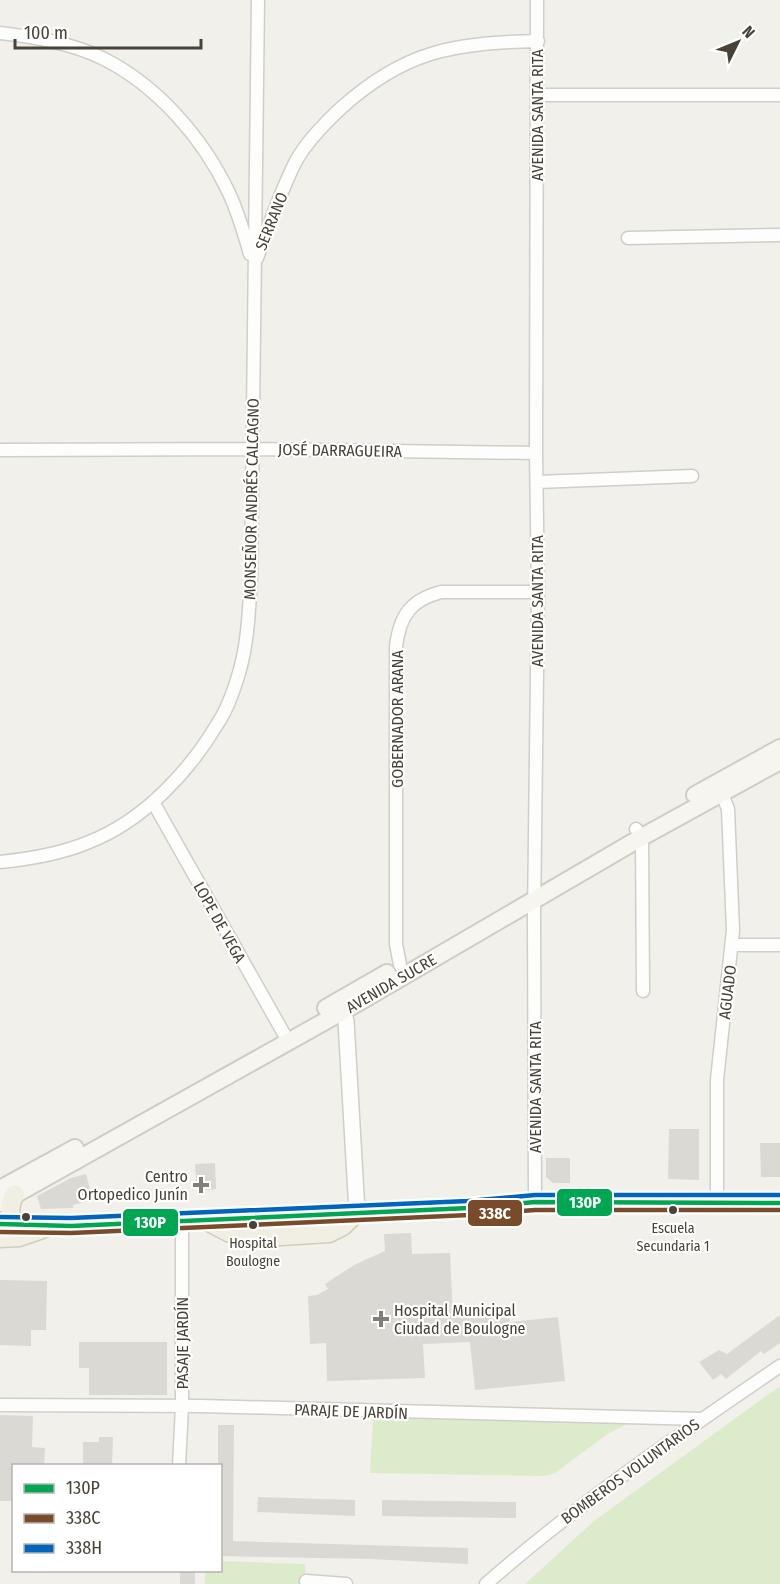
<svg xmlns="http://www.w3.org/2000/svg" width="780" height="1584" font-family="'Fira Sans Condensed',sans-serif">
  <rect width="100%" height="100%" fill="#f1f0eb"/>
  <path fill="#dceccb" d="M780,1386V1584H525L594,1521Z
    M373,1418L627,1424L609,1433L555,1473L545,1476L370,1473Z
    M221,1561L305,1564L306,1584H205V1571L220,1570Z"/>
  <path fill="#dbd9d3" d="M669,1129H699V1180L668,1179Z
    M760,1143H780V1177H761Z
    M546,1158H570V1183H553L546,1177Z
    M215,1163L216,1189L197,1191L195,1164Z
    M86,1174L93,1200L73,1205V1208L41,1209L37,1196L71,1178Z
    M411,1233L412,1254L450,1253L453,1318L509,1312L510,1322L558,1317L565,1381L475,1390L470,1342L423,1344L425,1378L327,1381L326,1343L310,1344L308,1296L317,1295L328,1289L325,1284L354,1265L385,1251L384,1234Z
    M0,1280L47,1281L46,1330H31V1346L0,1345Z
    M780,1315V1343L764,1354L761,1351L726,1379L721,1374L713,1380L699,1362L719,1350L727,1354Z
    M79,1342H167V1395H89V1368H79Z
    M0,1415L33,1416L32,1447L45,1448L44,1466H14V1501H0Z
    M218,1425H234L233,1541L468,1548V1564L370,1559L220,1556V1466H218Z
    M99,1437H113L112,1466H83V1442H99Z
    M258,1497L355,1500V1516L257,1512Z
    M382,1500L516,1502V1518L382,1516Z
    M180,1570H195V1584H180Z"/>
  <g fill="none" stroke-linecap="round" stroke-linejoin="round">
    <g stroke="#cfcec9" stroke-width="15">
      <path id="minor" d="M0,33C34,37 71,43 102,58C157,85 203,138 229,193C238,212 244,233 250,254
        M538,95H780
        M628,238L780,235
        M257,258C269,226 280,192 296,161C307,141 324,124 340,109C405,50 454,43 538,41
        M0,450L252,449L536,453
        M537,482L692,476
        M153,802L288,1041
        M636,829L642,837L643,991
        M0,862C30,859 61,854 89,842C143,821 189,772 218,723C228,708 234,690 239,673C248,643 249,609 251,578L258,0
        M733,945H780
        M400,965L396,944V646C400,615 411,600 441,592H538
        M535,1202L534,918L538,592L536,453L537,0
        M717,1203V1080L733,930L728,809L719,787
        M0,1405L201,1406L703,1419
        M179,1466L182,1406V1221
        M306,1581L346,1584
        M486,1584C578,1503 679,1435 780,1366"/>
    </g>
    <g stroke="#cfcec9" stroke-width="18">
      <path id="tertiary" d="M338,1001L343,1011L346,1021L357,1212"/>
    </g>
    <g stroke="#d0cdc2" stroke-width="20">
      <path id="secondary" d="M695,795L780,748
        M326,1008L387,973
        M0,1189L75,1148
        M0,1203L354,1005L642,837L780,761"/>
    </g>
    <g stroke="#d3cdb8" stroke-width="21">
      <path id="primary" d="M205,1220L228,1232L250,1238L329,1233L343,1226L357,1212
        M12,1223C10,1212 9,1204 15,1194
        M0,1224L71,1226L469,1208L535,1202L780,1203
        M0,1238L19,1237L45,1228"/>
    </g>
    <use href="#minor" stroke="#fdfdfc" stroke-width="12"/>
    <use href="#tertiary" stroke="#fdfdfc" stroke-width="15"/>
    <use href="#secondary" stroke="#f7f5ef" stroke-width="16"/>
    <use href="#primary" stroke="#f1eee4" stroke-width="18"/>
    <g stroke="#fff" stroke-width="9">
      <path id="bus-1" d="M0,1224L71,1226L469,1208L535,1202L780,1203"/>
    </g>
    <g stroke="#fff" stroke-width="9">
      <path id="bus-2" d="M0,1232L71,1233L469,1215L535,1210H780"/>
    </g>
    <g stroke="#fff" stroke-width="9">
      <path id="bus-3" d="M0,1217L71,1218L468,1201L535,1195H780"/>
    </g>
    <use href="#bus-1" stroke="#00a651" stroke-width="4.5"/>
    <use href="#bus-2" stroke="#7a4b2a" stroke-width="4.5"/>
    <use href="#bus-3" stroke="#0065bd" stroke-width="4.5"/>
  </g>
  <g fill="#837f76" stroke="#fff" stroke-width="2">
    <path d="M198 1176h6v6h6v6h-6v6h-6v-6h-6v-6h6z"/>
    <path d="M378 1310h6v6h6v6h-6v6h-6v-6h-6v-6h6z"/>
  </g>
  <g fill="#484237" stroke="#fff" stroke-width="2">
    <circle cx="673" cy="1210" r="5"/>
    <circle cx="26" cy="1217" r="5"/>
    <circle cx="253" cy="1225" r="5"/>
  </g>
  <g text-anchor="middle" stroke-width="4.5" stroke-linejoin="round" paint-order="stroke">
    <g font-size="14" fill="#484237" stroke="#fff">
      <text x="673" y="1233">Escuela<tspan x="673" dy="18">Secundaria 1</tspan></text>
      <text x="253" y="1248">Hospital<tspan x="253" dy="18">Boulogne</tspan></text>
    </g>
    <g font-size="16" fill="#484237" stroke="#fff">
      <text transform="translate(537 115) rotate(-90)" y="6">AVENIDA SANTA RITA</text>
      <text transform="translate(271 221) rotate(-68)" y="6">SERRANO</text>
      <text transform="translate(340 450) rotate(1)" y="6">JOSÉ DARRAGUEIRA</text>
      <text transform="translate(251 499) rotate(-89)" y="6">MONSEÑOR ANDRÉS CALCAGNO</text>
      <text transform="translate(537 601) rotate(-90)" y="6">AVENIDA SANTA RITA</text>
      <text transform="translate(397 719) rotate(-90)" y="6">GOBERNADOR ARANA</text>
      <text transform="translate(220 922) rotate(61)" y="6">LOPE DE VEGA</text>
      <text transform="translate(391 983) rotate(-30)" y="6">AVENIDA SUCRE</text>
      <text transform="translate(727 992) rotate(-83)" y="6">AGUADO</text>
      <text transform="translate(535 1087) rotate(-90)" y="6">AVENIDA SANTA RITA</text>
      <text transform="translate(182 1343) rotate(-90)" y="6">PASAJE JARDÍN</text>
      <text transform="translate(351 1411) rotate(2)" y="6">PARAJE DE JARDÍN</text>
      <text transform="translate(630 1471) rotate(-36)" y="6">BOMBEROS VOLUNTARIOS</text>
    </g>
    <g font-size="16" fill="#484237" stroke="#fff" text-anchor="end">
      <text x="188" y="1182">Centro<tspan x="188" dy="18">Ortopedico Junín</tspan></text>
      <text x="394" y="1316" text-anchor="start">Hospital Municipal<tspan x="394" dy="18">Ciudad de Boulogne</tspan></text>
    </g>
  </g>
  <g stroke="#fff" stroke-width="2">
    <rect x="556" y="1188" width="57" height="29" rx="6" fill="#00a651"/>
    <rect x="467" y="1199" width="56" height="28" rx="6" fill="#7a4b2a"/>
    <rect x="122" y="1208" width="57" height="29" rx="6" fill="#00a651"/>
  </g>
  <g font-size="16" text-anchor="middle" font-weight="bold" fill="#fff">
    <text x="585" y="1208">130P</text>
    <text x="495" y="1219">338C</text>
    <text x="150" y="1228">130P</text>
  </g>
  <rect x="12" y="1464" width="210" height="108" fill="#ffffff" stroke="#b6b3af" stroke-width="1.5"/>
  <rect x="24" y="1484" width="30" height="9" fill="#00a651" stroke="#b6b3af" stroke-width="1.5"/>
  <text x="66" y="1494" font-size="18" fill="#484237">130P</text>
  <rect x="24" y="1514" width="30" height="9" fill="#7a4b2a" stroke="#b6b3af" stroke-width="1.5"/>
  <text x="66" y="1524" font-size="18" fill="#484237">338C</text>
  <rect x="24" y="1544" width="30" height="9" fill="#0065bd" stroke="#b6b3af" stroke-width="1.5"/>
  <text x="66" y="1554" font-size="18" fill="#484237">338H</text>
  <g transform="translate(738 42) rotate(47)" stroke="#ffffff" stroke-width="4.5" paint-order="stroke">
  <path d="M0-4.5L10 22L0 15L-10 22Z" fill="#484237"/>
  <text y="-9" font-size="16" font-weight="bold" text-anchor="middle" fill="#484237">N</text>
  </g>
  <path d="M15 39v9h186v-9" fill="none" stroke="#484237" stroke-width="3"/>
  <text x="24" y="39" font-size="18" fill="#484237" stroke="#ffffff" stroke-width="4.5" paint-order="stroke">100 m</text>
</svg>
